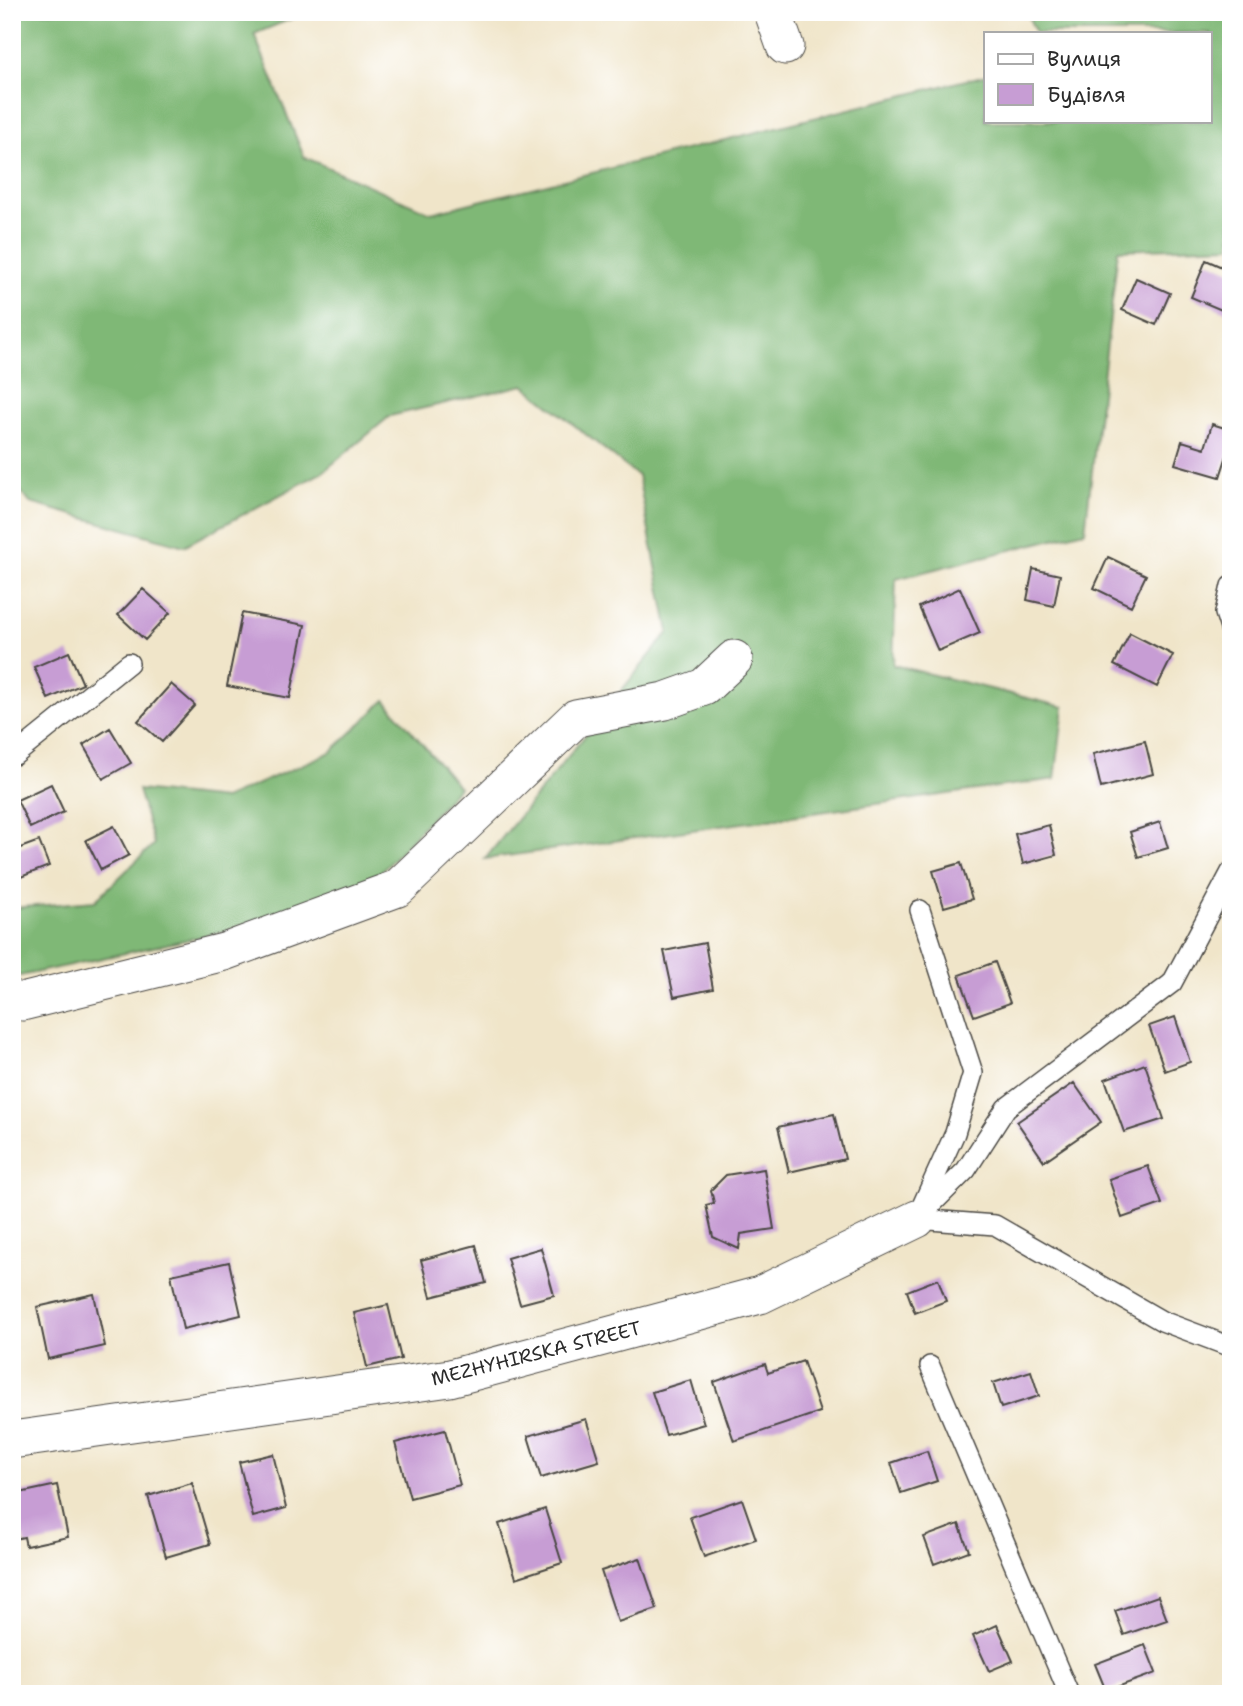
<svg xmlns="http://www.w3.org/2000/svg" width="1243" height="1706" font-family="'Shantell Sans',sans-serif">
  <rect width="100%" height="100%" fill="#fff"/>
  <filter id="ink" filterUnits="userSpaceOnUse"><feTurbulence type="fractalNoise" baseFrequency=".0143" numOctaves="2"/><feDisplacementMap in="SourceGraphic" scale="14" xChannelSelector="R" yChannelSelector="G"/><feConvolveMatrix kernelMatrix="1 2 1 2 8 2 1 2 1" color-interpolation-filters="sRGB"/></filter>
  <filter id="wash" filterUnits="userSpaceOnUse"><feTurbulence type="fractalNoise" baseFrequency=".00686" numOctaves="4" result="noise"/><feDisplacementMap in="SourceGraphic" scale="28" xChannelSelector="R" yChannelSelector="G"/><feGaussianBlur stdDeviation="1.57" result="paint"/><feColorMatrix in="noise" values="0 0 0 0 0 0 0 0 0 0 0 0 0 0 0 0 0 1.4 0 .05"/><feComposite in="paint" operator="in"/></filter>
  <g filter="url(#wash)">
    <rect width="100%" height="100%" fill="#f0e5c9"/>
    <path fill="#7fb876" stroke="#557250" stroke-width="2" d="M12,12H308L254,34L304,157L431,213L986,75V121H1210V33H1036L1026,12H1231V246L1118,250L1085,531L896,579L893,665L1064,707L1055,779L485,859L669,632L638,476L524,385L390,416L323,472L184,546L30,503L12,480Z
      M385,700L459,787L376,878L227,931L20,976L12,974V908L95,901L154,844L138,790L224,799L331,752Z"/>
    <g id="blocks">
      <path fill="#c79dd4" d="M1206,260L1231,271V314L1191,297Z
        M1136,278L1170,293L1156,325L1122,310Z
        M1212,424L1231,430V443L1220,477L1175,464L1182,441L1205,448Z
        M1108,557L1146,575L1131,606L1094,588Z
        M1033,569L1060,575L1054,606L1027,600Z
        M960,588L980,633L938,651L919,607Z
        M143,589L170,613L145,640L118,615Z
        M242,613L305,625L290,698L227,686Z
        M1130,633L1173,655L1157,687L1114,665Z
        M69,652L83,684L48,699L34,667Z
        M171,684L195,705L162,742L138,721Z
        M110,728L131,763L103,779L83,745Z
        M1145,741L1153,774L1101,788L1093,754Z
        M51,784L64,812L30,828L17,800Z
        M1160,822L1168,848L1138,857L1130,832Z
        M1049,825L1056,855L1023,864L1015,834Z
        M114,826L129,855L101,870L86,840Z
        M39,841L49,866L13,880L12,851Z
        M961,863L972,899L944,907L933,871Z
        M705,943L713,989L674,997L664,951Z
        M995,962L1010,1003L974,1016L959,975Z
        M1175,1017L1190,1062L1165,1071L1149,1026Z
        M1145,1064L1164,1119L1124,1132L1105,1079Z
        M1074,1083L1101,1122L1044,1161L1017,1122Z
        M834,1114L845,1159L789,1172L778,1127Z
        M1148,1166L1162,1204L1122,1218L1109,1179Z
        M764,1169L774,1229L741,1234L739,1249L713,1237L706,1205L714,1203L711,1190L726,1175Z
        M476,1245L486,1283L431,1297L421,1260Z
        M541,1248L554,1295L520,1304L507,1258Z
        M229,1262L241,1315L183,1329L171,1275Z
        M938,1279L946,1301L915,1313L907,1291Z
        M94,1294L105,1346L48,1359L37,1307Z
        M388,1305L401,1359L367,1367L354,1313Z
        M803,1361L820,1412L734,1441L714,1382L765,1364L768,1373Z
        M1031,1371L1039,1396L1001,1408L993,1383Z
        M691,1380L704,1424L666,1435L652,1392Z
        M586,1419L599,1461L541,1478L528,1436Z
        M445,1430L460,1485L410,1498L395,1443Z
        M927,1451L937,1481L901,1493L891,1463Z
        M273,1454L286,1508L253,1517L239,1462Z
        M192,1483L210,1544L166,1557L148,1496Z
        M57,1485L68,1537L26,1546L24,1537L14,1539L12,1504L17,1503L15,1494Z
        M742,1499L756,1539L704,1557L690,1517Z
        M545,1509L562,1563L516,1578L499,1524Z
        M959,1524L969,1551L934,1564L924,1537Z
        M640,1558L657,1609L618,1622L601,1571Z
        M1158,1596L1167,1620L1124,1635L1115,1611Z
        M997,1625L1013,1661L989,1671L973,1636Z
        M1145,1645L1156,1673L1106,1691L1095,1664Z"/>
    </g>
  </g>
  <g filter="url(#ink)">
    <use href="#blocks" fill-opacity="0" stroke="#494743" stroke-width="2"/>
    <g fill="none" stroke-linecap="round" stroke-linejoin="round">
      <g stroke="#494743" stroke-width="22">
        <path id="lane" d="M1231,586L1225,613L1231,631
          M12,755H15L129,663
          M920,910L973,1073L955,1133L921,1208
          M917,1219L966,1170L1006,1108L1172,983L1231,872
          M917,1219L995,1225L1162,1321L1231,1347
          M930,1366L1069,1694"/>
      </g>
      <g stroke="#494743" stroke-width="39">
        <path id="street" d="M773,12L785,46
          M12,1000L22,1002L224,952L398,888L576,718L665,701L704,687L734,659
          M12,1440L450,1378L760,1295L917,1219"/>
      </g>
      <use href="#lane" stroke="#fff" stroke-width="19"/>
      <use href="#street" stroke="#fff" stroke-width="37"/>
    </g>
  </g>
  <g text-anchor="middle" stroke-width="5" stroke-linejoin="round" paint-order="stroke">
    <g font-size="19" fill="#2b2b2b" stroke="#fff">
      <text transform="translate(536 1353) rotate(-14)" y="7">MEZHYHIRSKA STREET</text>
    </g>
  </g>
  <rect width="1243" height="1706" fill="none" stroke="#fff" stroke-width="42"/>
  <rect x="984" y="32" width="228" height="91" fill="#ffffff" stroke="#aaaaaa" stroke-width="2"/>
  <rect x="998" y="54" width="35" height="10" fill="#ffffff" stroke="#aaaaaa" stroke-width="2"/>
  <text x="1047" y="66" font-size="21" fill="#2b2b2b">Вулиця</text>
  <rect x="998" y="84" width="35" height="21" fill="#c79dd4" stroke="#aaaaaa" stroke-width="2"/>
  <text x="1047" y="102" font-size="21" fill="#2b2b2b">Будівля</text>
</svg>
